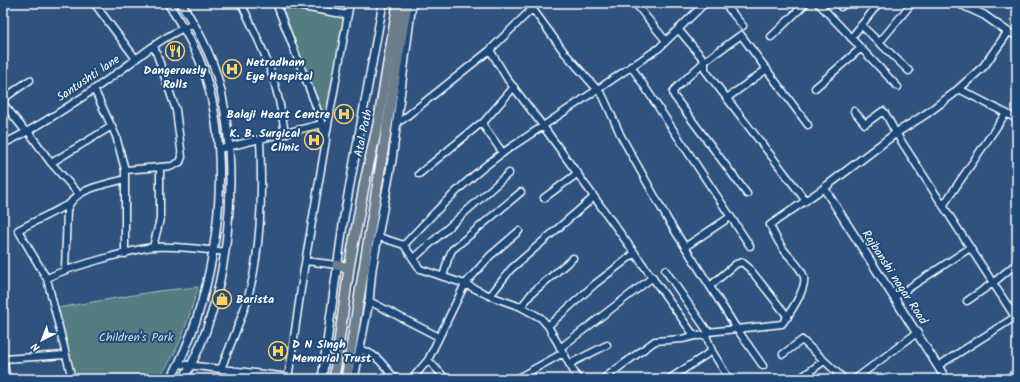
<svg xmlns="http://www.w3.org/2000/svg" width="1020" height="382" font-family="Kalam,sans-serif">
  <rect width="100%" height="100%" fill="#2f527f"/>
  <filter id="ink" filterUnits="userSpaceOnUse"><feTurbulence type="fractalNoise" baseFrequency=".025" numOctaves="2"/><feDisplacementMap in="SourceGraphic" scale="8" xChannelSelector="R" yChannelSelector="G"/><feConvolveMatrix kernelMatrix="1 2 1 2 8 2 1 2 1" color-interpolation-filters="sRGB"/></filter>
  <g filter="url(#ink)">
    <path fill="#557b81" stroke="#aabdc0" d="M281,5L345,17L325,121Z
      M198,287C188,319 180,353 157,379H75L57,308L158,291Z"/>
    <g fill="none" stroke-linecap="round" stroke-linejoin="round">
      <g stroke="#fff" stroke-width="9">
        <path id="minor" d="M94,3L136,59
          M241,3C264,50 278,81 285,134
          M276,3L319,114L326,140L303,275L288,379
          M280,3L348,15
          M538,3L490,50L508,80L543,126L659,48L705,3
          M635,3L666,41
          M724,3L743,26
          M818,3L898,87
          M841,7L846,3
          M532,8L564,52L603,96L621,136L668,220L737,329L763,366
          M861,25L909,71
          M678,29L705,61V70L806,201
          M1008,32L1017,36
          M771,37L806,3
          M851,38L879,3
          M879,43L912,3
          M631,66L750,246
          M815,88L861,48
          M94,89L116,136L125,170V254
          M959,89L1017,119
          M727,98L767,69
          M3,99L30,80
          M3,103L26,132
          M854,111L865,124L883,111L885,113L896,133L1017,320
          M397,119L402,120L490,50
          M482,124L514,87
          M28,131L51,163L79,194
          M326,136L350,3
          M3,144C43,125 81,99 117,73C142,55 165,34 194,24
          M219,149L322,124
          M51,163L112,126
          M125,170L172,166L180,162L182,157L176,110L154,46
          M419,174L480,124L483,125L503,153
          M747,194L674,96L673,92L676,88L705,61L741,35L808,125
          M544,198L578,173
          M943,206L1006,113
          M379,237L404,245L420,269L465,284L490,296L521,307L541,318L548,326L578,379
          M404,245C433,214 463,182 497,157C512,146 528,136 543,126L693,334L698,336L706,335L712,351L729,379
          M153,247L160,219V167
          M685,247L730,217
          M413,259L509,173
          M306,261L337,265
          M65,270L67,210C73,188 106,185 125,179
          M665,270L708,332
          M443,277L448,259L452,250L521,192
          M47,279L18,230L69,204
          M710,286L736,264L742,262L749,268L788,317
          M490,296L511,269L594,197
          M895,297L970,248
          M369,301L439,337
          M967,301L993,283L1017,263
          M521,307L532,293L573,258
          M548,326L595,284L635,253
          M706,335L708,332L782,324C789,315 807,288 804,277C801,267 790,258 784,250C778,242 774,234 770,225L824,188
          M560,348L653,277
          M359,350C376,352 384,366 395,379
          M783,354L802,340L844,379
          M3,359L66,355
          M428,360L446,379
          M179,364L289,377
          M569,364L607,345
          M938,366L1015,317
          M221,369C234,335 250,301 255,265C262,224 262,182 260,140
          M72,379L47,279C54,271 142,247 155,247C178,246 202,249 225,252
          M231,379L232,370
          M412,379L428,360L465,284L490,256L519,231
          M516,379L563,353
          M603,379L655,341L682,339L695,336
          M669,379L712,351
          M799,379L824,361
          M855,379L918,332
          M1007,379L1017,372"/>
      </g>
      <g stroke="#fff" stroke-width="10">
        <path id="tertiary" d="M168,3C183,27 198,51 206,78C234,170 216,295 171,379
          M181,3C195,25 209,50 217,76C242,161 231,304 183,379
          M3,359L6,379
          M322,379L344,217L383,3
          M354,379L369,301L372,269L392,160L412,3
          M946,379L824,188L896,133L926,114L953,94L984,66L1008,32L984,15L958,3"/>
      </g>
      <g stroke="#fff" stroke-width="12">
        <path id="primary" d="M337,265L349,268
          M334,379L349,268L365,181L378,124L398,3
          M346,379L407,3"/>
      </g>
      <use href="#minor" stroke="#1f4a7a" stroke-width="6"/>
      <use href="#tertiary" stroke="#1f4a7a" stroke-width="7"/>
      <use href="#primary" stroke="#6c7d8b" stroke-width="9"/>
    </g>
  </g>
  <defs>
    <g id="restaurant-ring" transform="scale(1)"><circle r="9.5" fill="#1f4a7a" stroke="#ffd166" stroke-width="1.5"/><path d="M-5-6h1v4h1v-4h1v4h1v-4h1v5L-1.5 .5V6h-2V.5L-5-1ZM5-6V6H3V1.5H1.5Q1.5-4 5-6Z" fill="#ffd166"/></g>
    <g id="hospital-ring" transform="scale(1)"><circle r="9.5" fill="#1f4a7a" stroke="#ffd166" stroke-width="1.5"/><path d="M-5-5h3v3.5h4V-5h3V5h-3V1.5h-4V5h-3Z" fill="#ffd166"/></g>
    <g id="shop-ring" transform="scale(1)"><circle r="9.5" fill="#1f4a7a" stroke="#ffd166" stroke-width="1.5"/><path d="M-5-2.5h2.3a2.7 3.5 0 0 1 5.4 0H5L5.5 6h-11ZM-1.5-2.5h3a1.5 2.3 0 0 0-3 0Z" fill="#ffd166"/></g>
  </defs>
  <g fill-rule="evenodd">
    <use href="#restaurant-ring" x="175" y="51"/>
    <use href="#hospital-ring" x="232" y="69"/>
    <use href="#hospital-ring" x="344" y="114"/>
    <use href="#hospital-ring" x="314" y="140"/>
    <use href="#shop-ring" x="222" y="299"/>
    <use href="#hospital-ring" x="278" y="351"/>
  </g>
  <g text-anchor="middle" stroke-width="4" stroke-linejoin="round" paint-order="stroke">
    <g font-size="12" font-weight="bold" fill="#fff" stroke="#1f4a7a" text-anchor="start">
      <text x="246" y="66">Netradham<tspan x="246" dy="14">Eye Hospital</tspan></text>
      <text x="175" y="74" text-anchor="middle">Dangerously<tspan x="175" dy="14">Rolls</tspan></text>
      <text x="330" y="118" text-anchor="end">Balaji Heart Centre</text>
      <text x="300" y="137" text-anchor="end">K. B. Surgical<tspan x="300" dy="14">Clinic</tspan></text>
      <text x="236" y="303">Barista</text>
      <text x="292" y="348">D N Singh<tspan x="292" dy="14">Memorial Trust</tspan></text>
    </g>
    <g font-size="12" fill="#fff" stroke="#1f4a7a">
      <text transform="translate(88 78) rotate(-34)" y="4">Santushti lane</text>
      <text transform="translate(363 133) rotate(-78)" y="4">Atal Path</text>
      <text transform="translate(895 277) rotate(57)" y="4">Rajbanshi nagar Road</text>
    </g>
    <g font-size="12" fill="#d4dee0" stroke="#1f4a7a">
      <text x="136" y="341">Children's Park</text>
    </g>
  </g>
  <rect width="1020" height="382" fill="none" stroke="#1f4a7a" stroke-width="16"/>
  <rect x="8" y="8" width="1004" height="366" fill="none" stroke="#fff" stroke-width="1.5" filter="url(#ink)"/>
  <g transform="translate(42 340) rotate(222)" stroke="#1f4a7a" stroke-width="3" paint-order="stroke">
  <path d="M0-3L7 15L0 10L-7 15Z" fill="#ffffff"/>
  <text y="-6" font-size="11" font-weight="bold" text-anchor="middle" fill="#ffffff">N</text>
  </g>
</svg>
